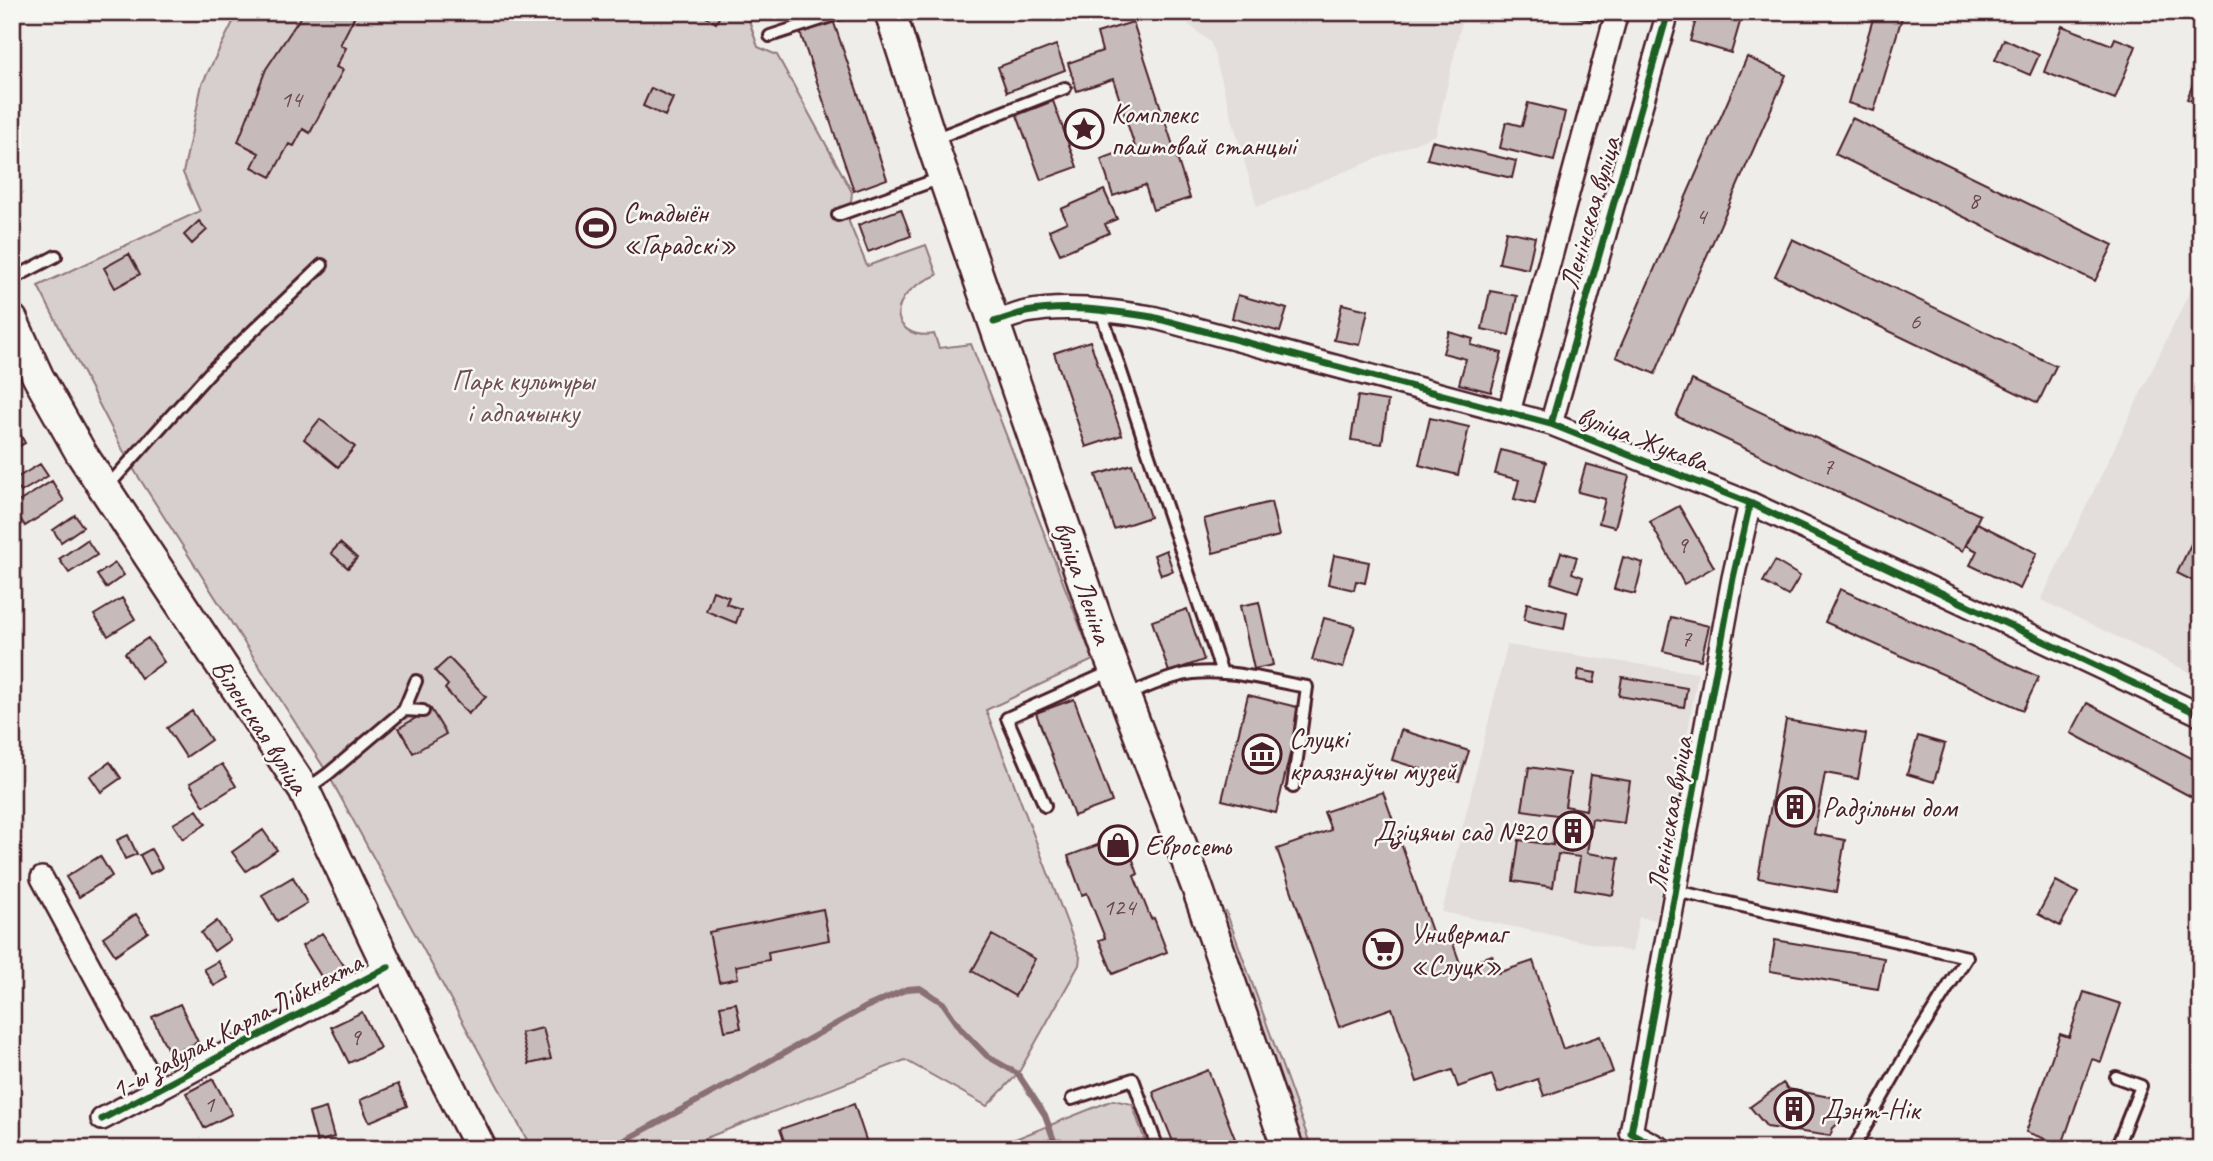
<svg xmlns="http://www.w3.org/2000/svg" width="2213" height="1161" font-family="Caveat,sans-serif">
  <rect width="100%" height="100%" fill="#efedea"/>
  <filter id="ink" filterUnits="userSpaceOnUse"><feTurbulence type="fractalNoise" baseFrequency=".0143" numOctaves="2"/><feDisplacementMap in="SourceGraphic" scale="14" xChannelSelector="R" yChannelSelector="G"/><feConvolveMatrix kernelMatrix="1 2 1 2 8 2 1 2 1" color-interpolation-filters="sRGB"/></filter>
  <g filter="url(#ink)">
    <path fill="#e3dedc" d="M1174,12H1464L1436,135L1257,207L1211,43Z
      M2201,268V678L2041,600Z
      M1507,645L1698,673L1656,920L1639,917L1632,952L1442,912Z"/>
    <path fill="#d7cfce" stroke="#90777c" stroke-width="2" d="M238,12H746L758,47L777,55L852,192L849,222L867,266L926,245L937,275C925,280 913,286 905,296C887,321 909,339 934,334L939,348L971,344L1093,660L986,710L1080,957L1079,965L1018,1074L987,1106L905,1060L678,1149H532L328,774L129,462L38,286L200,211L183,173L202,84Z
      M1226,911L1312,1149H1303L1219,914Z
      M1113,1100L1132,1104L1148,1149H990Z"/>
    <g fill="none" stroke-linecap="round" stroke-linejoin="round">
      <path stroke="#8a6f74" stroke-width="6" d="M609,1149L734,1081L866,1007L907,989L920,988L943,1003L961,1029L987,1056L1018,1074L1045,1115L1057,1149"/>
    </g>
    <path fill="#c6babb" stroke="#4a1f2b" stroke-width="2" d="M304,12H325L331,15L332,12H357L340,45L346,48L336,67L343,70L310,133L303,129L294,146L289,144L271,177L252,167L259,153L238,142L266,69Z
      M709,12H722L716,23L706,17Z
      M1566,12H1596L1593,21L1566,14Z
      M1698,12H1743L1731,53L1690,41Z
      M1875,12H1896L1903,14L1874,111L1848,103Z
      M833,20L887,179L854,191L800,32Z
      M1133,22L1190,198L1153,210L1145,185L1113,196L1101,159L1135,147L1113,79L1077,91L1068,63L1102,51L1097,33Z
      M2062,26L2112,45L2115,38L2136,46L2115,99L2044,72Z
      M2004,39L2039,55L2030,75L1995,60Z
      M1056,45L1065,70L1007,92L998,67Z
      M1747,57L1786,75L1655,374L1616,357Z
      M2201,64V104L2187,99Z
      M651,88L673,98L665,116L643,106Z
      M1053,101L1077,167L1041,180L1017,115Z
      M1528,103L1565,112L1554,161L1500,148L1506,122L1522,126Z
      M1852,118L2113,245L2095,281L1835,154Z
      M1432,141L1516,161L1512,178L1427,159Z
      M1104,190L1117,219L1105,224L1109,233L1060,254L1049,230L1067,222L1061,209Z
      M901,209L911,236L868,252L858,225Z
      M199,221L207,230L192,244L184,235Z
      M1506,231L1535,237L1528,269L1499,263Z
      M1792,239L2056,366L2038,403L1775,276Z
      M129,254L140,274L115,288L104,268Z
      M1490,291L1517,296L1509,335L1482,329Z
      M1238,295L1287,309L1280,332L1232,318Z
      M1342,304L1368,310L1360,345L1334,340Z
      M1449,332L1473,339L1471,345L1502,353L1491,392L1459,384L1466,359L1443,353Z
      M1090,341L1122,435L1086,447L1054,353Z
      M1692,380L1980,515L1963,551L1676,416Z
      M1358,396L1388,401L1382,444L1351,440Z
      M1430,418L1469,427L1458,475L1419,465Z
      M320,419L355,447L338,467L304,439Z
      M14,422L25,443L12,450V423Z
      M1501,450L1546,462L1535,504L1514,499L1519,480L1495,474Z
      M40,464L48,476L21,492L13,480Z
      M1132,464L1150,517L1114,529L1096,475Z
      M1586,464L1629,476L1615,527L1599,523L1605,499L1578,492Z
      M52,481L64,501L25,526L12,506Z
      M1271,502L1279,536L1213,553L1204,519Z
      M1679,506L1714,567L1684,584L1650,522Z
      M75,515L83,527L61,542L53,530Z
      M1977,523L2037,553L2020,589L1970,565L1977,551L1966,545Z
      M2194,538L2201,542V585L2177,573Z
      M87,540L97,555L69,573L59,559Z
      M340,543L357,558L348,568L331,553Z
      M1166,550L1173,571L1161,575L1154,555Z
      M1561,552L1577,557L1572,573L1583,577L1578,592L1551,583Z
      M1334,555L1369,562L1365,583L1356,581L1354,590L1328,584Z
      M1623,557L1643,563L1635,594L1614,589Z
      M1775,561L1800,576L1788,596L1763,582Z
      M115,563L124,575L106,588L97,575Z
      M1840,589L2039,677L2023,710L1825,622Z
      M713,591L729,597L726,604L741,609L736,623L706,611Z
      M122,598L135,619L108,636L94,615Z
      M1259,602L1273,665L1254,669L1240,606Z
      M1527,603L1567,612L1564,629L1524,620Z
      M1187,609L1204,660L1169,672L1152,621Z
      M1671,617L1709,626L1701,660L1663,651Z
      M1324,618L1355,626L1343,668L1312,660Z
      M148,638L164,662L141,678L125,653Z
      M449,658L486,697L468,714L445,689L448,685L435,671Z
      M1579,670L1596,673L1594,683L1577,680Z
      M1622,677L1687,688L1684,707L1619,696Z
      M1248,695L1301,708L1276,813L1222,800Z
      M1074,699L1112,802L1074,816L1036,713Z
      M2087,703L2201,763V802L2071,733Z
      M431,709L446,734L413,753L399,728Z
      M192,711L211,740L186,757L167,728Z
      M1786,720L1866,734L1858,779L1825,773L1814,834L1845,840L1836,892L1758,878Z
      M1401,730L1469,751L1459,781L1392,760Z
      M1918,736L1945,744L1934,782L1907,774Z
      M110,762L121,778L101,792L90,776Z
      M222,764L236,786L204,806L190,783Z
      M1529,767L1570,773L1565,806L1586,810L1591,775L1630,781L1624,823L1592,819L1587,853L1619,858L1613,895L1575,889L1580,857L1558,854L1553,887L1513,881L1519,840L1553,845L1557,815L1522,810Z
      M1383,792L1436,943L1451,938L1461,966L1492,955L1498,973L1533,961L1563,1049L1600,1036L1613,1072L1544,1096L1538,1079L1498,1093L1492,1075L1458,1087L1452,1070L1417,1082L1392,1008L1339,1027L1277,849L1331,830L1324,812Z
      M197,810L206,824L183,839L173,824Z
      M263,830L277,850L246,871L232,852Z
      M128,835L137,854L125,859L117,840Z
      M1124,835L1138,874L1134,876L1151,919L1154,918L1167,952L1113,974L1099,940L1105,938L1087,893L1082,895L1068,856Z
      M151,849L162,868L150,874L140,855Z
      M100,856L112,876L79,897L66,877Z
      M293,877L307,903L277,921L262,895Z
      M2056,881L2078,893L2060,926L2038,914Z
      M823,909L829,940L768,952L769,960L736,966L738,978L719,982L709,932Z
      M136,914L148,932L115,955L103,937Z
      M217,921L230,940L214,951L201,933Z
      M322,933L345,967L324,981L302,946Z
      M992,935L1035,959L1015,996L972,971Z
      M1775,940L1884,958L1878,989L1770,971Z
      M218,961L228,978L214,986L204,969Z
      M2084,992L2121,1004L2101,1062L2092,1059L2062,1145L2026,1132L2060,1034L2069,1037Z
      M736,1003L741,1028L725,1031L720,1006Z
      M180,1004L198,1042L170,1055L152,1017Z
      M362,1012L380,1048L349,1063L331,1027Z
      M543,1028L551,1059L529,1064L521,1033Z
      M1208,1070L1239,1149H1176L1153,1092Z
      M213,1079L232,1114L204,1128L186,1093Z
      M1783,1083L1788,1089L1835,1098V1112L1842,1120L1833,1128L1830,1136L1767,1127L1750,1107Z
      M398,1084L407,1106L369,1122L360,1100Z
      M854,1104L869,1149H787L780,1129Z
      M326,1108L334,1137L317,1142L309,1113Z"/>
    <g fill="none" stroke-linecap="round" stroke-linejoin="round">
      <g stroke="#4a1f2b" stroke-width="16">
        <path id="lane" d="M770,36L844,12
          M934,139L1065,88
          M838,215L941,178
          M12,279L56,256
          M1100,309L1222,673
          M107,487L212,370L322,265
          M1125,696C1147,687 1170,676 1193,673C1230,669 1271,681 1307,687L1293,787
          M404,710L416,681
          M307,789L328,774L404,710L423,711
          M1045,806L1007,718L1112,671
          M1676,891L1967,957L1911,1046L1853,1149
          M1072,1099L1133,1079L1158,1149
          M2116,1149L2141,1086L2116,1077"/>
      </g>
      <g stroke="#4a1f2b" stroke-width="26">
        <path id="street" d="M994,322C1005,319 1015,315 1026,312C1067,304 1111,311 1152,317L1551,424L1750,503L2201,715
          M1509,412L1617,12
          M1551,424L1668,12
          M42,878L157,1091
          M102,1119L388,967
          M1662,1149L1631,1133L1733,578L1750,503"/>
      </g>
      <g stroke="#4a1f2b" stroke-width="35">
        <path id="secondary" d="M890,12L931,140L1106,647L1197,887L1288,1149
          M12,320L38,377L81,453L304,790L388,967L481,1149"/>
      </g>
      <use href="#lane" stroke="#f6f6f2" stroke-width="10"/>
      <use href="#street" stroke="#f6f6f2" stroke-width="21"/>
      <use href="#secondary" stroke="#f6f6f2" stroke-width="30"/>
      <g stroke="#f6f6f2" stroke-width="11">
        <path id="cycleway" d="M994,322C1005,319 1015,315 1026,312C1067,304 1111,311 1152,317L1551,424L1750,503L2201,715
          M1551,424L1668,12
          M102,1119L388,967
          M1662,1149L1631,1133L1733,578L1750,503"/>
      </g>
      <use href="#cycleway" stroke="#1b5e20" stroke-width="7"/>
    </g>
  </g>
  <defs>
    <g id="sight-ring" transform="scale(2.0125)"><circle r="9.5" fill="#f6f6f2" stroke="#4a1f2b" stroke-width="1.5"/><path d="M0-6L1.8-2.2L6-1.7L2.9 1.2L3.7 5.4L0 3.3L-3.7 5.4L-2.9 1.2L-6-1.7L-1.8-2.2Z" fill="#4a1f2b"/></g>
    <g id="stadium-ring" transform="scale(2.0125)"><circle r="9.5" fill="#f6f6f2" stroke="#4a1f2b" stroke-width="1.5"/><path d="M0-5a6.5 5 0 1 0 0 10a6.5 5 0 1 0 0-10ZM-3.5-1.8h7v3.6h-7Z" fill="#4a1f2b"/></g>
    <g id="museum-ring" transform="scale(2.0125)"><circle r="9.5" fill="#f6f6f2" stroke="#4a1f2b" stroke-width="1.5"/><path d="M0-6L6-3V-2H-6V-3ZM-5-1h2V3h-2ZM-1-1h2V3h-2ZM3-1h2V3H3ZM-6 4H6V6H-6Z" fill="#4a1f2b"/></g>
    <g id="building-ring" transform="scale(2.0125)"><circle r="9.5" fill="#f6f6f2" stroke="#4a1f2b" stroke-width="1.5"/><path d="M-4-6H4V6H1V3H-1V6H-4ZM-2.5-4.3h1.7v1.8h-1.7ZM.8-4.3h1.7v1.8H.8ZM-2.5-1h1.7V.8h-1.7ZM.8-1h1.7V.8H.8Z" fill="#4a1f2b"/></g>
    <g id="shop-ring" transform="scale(2.0125)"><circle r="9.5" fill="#f6f6f2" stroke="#4a1f2b" stroke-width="1.5"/><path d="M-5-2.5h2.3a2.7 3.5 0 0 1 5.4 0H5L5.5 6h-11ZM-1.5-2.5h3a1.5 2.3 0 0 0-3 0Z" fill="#4a1f2b"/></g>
    <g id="supermarket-ring" transform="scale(2.0125)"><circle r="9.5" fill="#f6f6f2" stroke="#4a1f2b" stroke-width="1.5"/><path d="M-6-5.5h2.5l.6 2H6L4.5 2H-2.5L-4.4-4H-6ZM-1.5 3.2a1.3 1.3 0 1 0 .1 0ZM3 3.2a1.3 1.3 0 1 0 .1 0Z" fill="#4a1f2b"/></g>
  </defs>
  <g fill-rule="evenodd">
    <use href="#sight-ring" x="1084" y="129"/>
    <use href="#stadium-ring" x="596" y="228"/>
    <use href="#museum-ring" x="1262" y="754"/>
    <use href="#building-ring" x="1795" y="807"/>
    <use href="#building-ring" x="1573" y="831"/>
    <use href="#shop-ring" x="1118" y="845"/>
    <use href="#supermarket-ring" x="1383" y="949"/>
    <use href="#building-ring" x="1794" y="1109"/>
  </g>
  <g text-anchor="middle" stroke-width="5" stroke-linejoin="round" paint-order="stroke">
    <g font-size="24" fill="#69464f">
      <text x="291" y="107">14</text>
      <text x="1974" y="208">8</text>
      <text x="1701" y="224">4</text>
      <text x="1915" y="329">6</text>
      <text x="1828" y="474">7</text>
      <text x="1682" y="553">9</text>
      <text x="1686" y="646">7</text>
      <text x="1119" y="915">124</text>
      <text x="355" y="1045">9</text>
      <text x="209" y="1112">1</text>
    </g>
    <g font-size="28" fill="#4a1f2b" stroke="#f6f6f2" text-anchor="start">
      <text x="1111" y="123">Комплекс<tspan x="1111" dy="32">паштовай станцыі</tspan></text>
      <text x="623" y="222">Стадыён<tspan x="623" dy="32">«Гарадскі»</tspan></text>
      <text x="1289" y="748">Слуцкі<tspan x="1289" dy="32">краязнаўчы музей</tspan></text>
      <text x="1822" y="817">Радзільны дом</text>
      <text x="1546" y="841" text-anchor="end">Дзіцячы сад №20</text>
      <text x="1145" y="855">Евросеть</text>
      <text x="1410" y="943">Универмаг<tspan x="1410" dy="32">«Слуцк»</tspan></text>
      <text x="1821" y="1119">Дэнт-Нік</text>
    </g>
    <g font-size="28" fill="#4a1f2b" stroke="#f6f6f2">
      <text transform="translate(1589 213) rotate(-74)" y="10">Ленінская вуліца</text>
      <text transform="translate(1643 438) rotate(21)" y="10">вуліца Жукава</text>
      <text transform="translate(1084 582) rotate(71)" y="10">вуліца Леніна</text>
      <text transform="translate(261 726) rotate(57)" y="10">Віленская вуліца</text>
      <text transform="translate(1669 814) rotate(-80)" y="10">Ленінская вуліца</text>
      <text transform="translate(236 1025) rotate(-28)" y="10">1-ы завулак Карла Лібкнехта</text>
    </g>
    <g font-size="28" fill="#6d4b54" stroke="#f6f6f2">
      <text x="523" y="390">Парк культуры<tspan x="523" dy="32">і адпачынку</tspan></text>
    </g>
  </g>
  <rect width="2213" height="1161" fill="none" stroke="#f6f6f2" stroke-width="42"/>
  <rect x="21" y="21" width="2171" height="1119" fill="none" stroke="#4a1f2b" stroke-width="2.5" filter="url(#ink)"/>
</svg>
